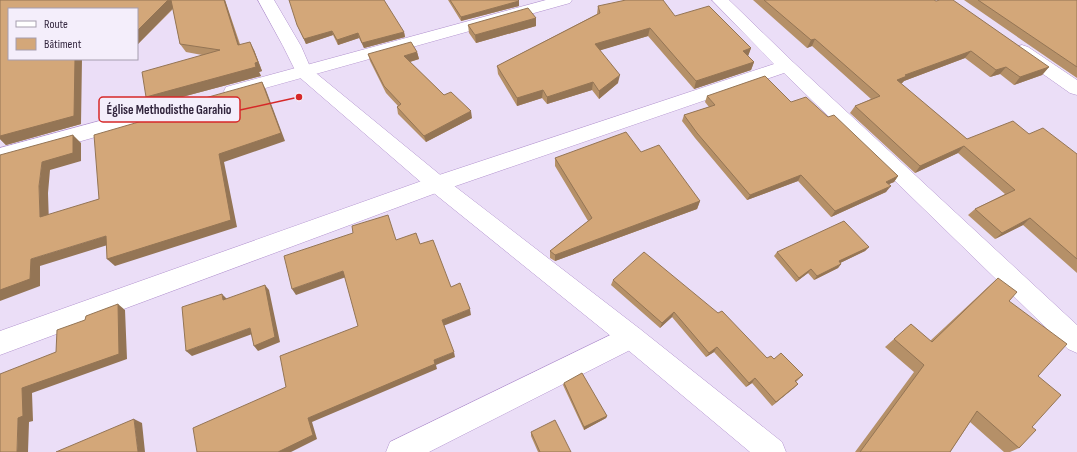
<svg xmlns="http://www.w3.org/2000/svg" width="1077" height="452" font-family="'Sofia Sans Condensed',sans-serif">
  <rect width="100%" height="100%" fill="#ebdef7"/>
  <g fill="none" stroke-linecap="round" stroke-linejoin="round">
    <g stroke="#b293cf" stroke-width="1">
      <path id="minor" d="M546,0H572L570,3L233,97L226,95L224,91L226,87L233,85Z
        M712,0H729L793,62L1077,325V353L1068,349L784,73L444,190L0,355V331L430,178L774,64Z
        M1022,45L1028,47L1077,80V95L1070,93L1016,55L1013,51L1016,47Z
        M177,100L184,102L186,107L184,112L0,164V148Z
        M631,325L640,329L643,337L640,345L429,452H386L390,442Z"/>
    </g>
    <g stroke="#b293cf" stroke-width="1">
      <path id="tertiary" d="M258,0H274L301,46L311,69L444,178L640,329L782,442L786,452H750L622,345L430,190L298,76L283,46Z"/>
    </g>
    <use href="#minor" fill="#fff" fill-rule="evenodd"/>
    <use href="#tertiary" fill="#fff" fill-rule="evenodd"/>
  </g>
  <path fill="#b59068" d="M0,0H225L240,44L254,50L262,71L259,72L261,76L152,105L146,97L202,55L186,52L180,44L173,9L138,44H137V9H9L81,124L6,145L0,139Z
    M448,0H518L519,1V6L461,21Z
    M753,0H934L1049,67L1042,75L1014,85L1000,74L990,77L965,58L904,81L901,84L967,139L1029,134L1077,154V273L1023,225L995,239L968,215L975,209L1005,194L958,153L915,173L850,113L855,106L871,99L812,46L807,48Z
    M964,0H1077V78Z
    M598,6L675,16L751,48L748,56L754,62L751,70L694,89L648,36L600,50L618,83L599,99L592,90L547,104L542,98L517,106L498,74L497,66L597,14Z
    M536,18V26L476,43L469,33L468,25Z
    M297,25L404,32L405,37L364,48L359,38L338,45L333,35L306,44Z
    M417,52L419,59L410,62L444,95L472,118L426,142L398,114L397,107L398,106L386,93L370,61L368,54Z
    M707,96L791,102L828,117L898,176L894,182L889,184L886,192L831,217L798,181L747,200L695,138L682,121L684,115L709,107L705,102Z
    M641,152L700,201L697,209L555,261L550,258V251L588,221L555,166V158Z
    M869,247L865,251L840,263L841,264L838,268L814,280L808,273L796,282L774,256L777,252Z
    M998,278L1009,301L1038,376L1032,427L1019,448L1010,452H1004L970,422L950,452H855L914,372L885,347L911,324L930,341L988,287Z
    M613,280L767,358L774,359L803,375L796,382L798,384L772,406L752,383L746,387L714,352L706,357L672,317L660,328L611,285Z
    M564,383L607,416L606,418L584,430L563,385Z
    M531,432L571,452H538L531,436Z"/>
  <path fill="#947555" d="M168,0H172L175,6L138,44L137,43V31Z
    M224,0H225L242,54L238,45Z
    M519,1V6L461,21V17Z
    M536,18V26L476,43L475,35Z
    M650,28L648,36L595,52V44Z
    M332,31L333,35L306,44L304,39Z
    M404,32L405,37L364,48L362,43Z
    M358,33L359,38L338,45L337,40Z
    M815,39L812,46L807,48L811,40Z
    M250,42L254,50L262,71L259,72L261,76L152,105L146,97L255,63Z
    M751,48L748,56L743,51Z
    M971,51L965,58L904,81L902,83L892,87L897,80L905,75Z
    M417,52L419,59L406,63L404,56Z
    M75,59H82L81,124L6,145L0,139V136Z
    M754,62L751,70L694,89L696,81Z
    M1006,67L1000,74L990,77L996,70Z
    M1049,67L1042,75L1014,85L1020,77Z
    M620,75L618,83L599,99V91Z
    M262,82L266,90L285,141L224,162L237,227L115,266L107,259L219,154Z
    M593,82L592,90L547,104V97Z
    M543,90L542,98L517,106V98Z
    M471,111L472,118L426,142L424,136Z
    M73,135L81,143V161L50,170L48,193L49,224L40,217L39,186L42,162Z
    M964,146L958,153L915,173L920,166Z
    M801,175L798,181L747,200L750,195Z
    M898,176L894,182L882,187L886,182Z
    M891,186L886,192L831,217L835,211Z
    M700,201L697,209L555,261V255Z
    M1030,218L1023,225L995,239L1002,233Z
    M106,236L114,243L40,266V286L0,301V290L31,259Z
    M869,247L865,251L836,265L839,261Z
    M841,264L838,268L814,280L817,276Z
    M811,269L808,273L796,282L799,278Z
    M343,271L346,277L296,295L292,289Z
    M265,285L269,290L280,342L258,351L254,346Z
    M222,294L227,299L223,300Z
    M118,304L125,310L127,359L32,393L33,421L29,422L28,452H17L18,418L22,388Z
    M470,309L471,315L443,326L442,320Z
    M674,312L672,317L660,328L662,323Z
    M250,328L255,333L192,356L186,351Z
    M717,347L714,352L706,357L709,353Z
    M454,352L455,357L436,365L437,369L312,422L317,439L291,452H278L308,418L434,360Z
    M755,378L752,383L746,387L749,383Z
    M798,384L794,388L772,406L776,402Z
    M607,416L606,418L584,430V427Z
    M134,419L142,423L145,452H138Z"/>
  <path fill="#d3a779" stroke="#947555" d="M0,0H168L137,31V9H9V59H75L74,116L0,136Z
    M171,0H224L238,45L250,42L258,62L255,63L256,67L146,97L142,72L220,50L180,44Z
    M289,0H384L404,32L362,43L358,33L337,40L332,31L304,39L297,25Z
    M450,0H518L519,1L461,17Z
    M626,0H663L675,16L709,6L751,48L743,51L754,62L696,81L650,28L595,44L620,75L599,91L593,82L547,97L543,90L517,98L497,66L600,13L598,6Z
    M764,0H934L936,1L940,0H953L1049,67L1020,77L1006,67L996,70L971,51L905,75L907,76L897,80L967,139L1013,121L1029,134L1043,128L1077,154V259L1030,218L1002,233L975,209L1015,190L964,146L920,166L855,106L880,96L815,39L811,40Z
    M978,0H1077V67Z
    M528,8L536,18L475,35L468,25Z
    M411,42L417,52L404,56L444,95L451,92L471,111L424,136L397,107L401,104L384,86L368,54Z
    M765,76L791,102L806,97L828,117L834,115L898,176L886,182L891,186L835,211L801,175L750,195L697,133L684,115L715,105L707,96Z
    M262,82L281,133L219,154L231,220L107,259L106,236L31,259L30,279L0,290V155L73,135V153L42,162L39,186L40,217L99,199L94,135L149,119L148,114Z
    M626,132L641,152L659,145L700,201L555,255L550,251L592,218L555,158Z
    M388,215L396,240L416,233L420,244L433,240L451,287L460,283L470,309L442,320L454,352L434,360L435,364L308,418L313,435L278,452H197L193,428L286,387L280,356L358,326L343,271L292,289L284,256L353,233L352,226Z
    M844,221L869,247L839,261L841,264L817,276L811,269L799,278L777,252Z
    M644,252L718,313L722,311L767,358L771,356L774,359L781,353L803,375L795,381L798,384L776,402L755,378L749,383L717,347L709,353L674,312L662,323L613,280Z
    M998,278L1017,292L1009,301L1067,344L1038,376L1061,395L1032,427L1036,430L1019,448L977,411L950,452H860L924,365L894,339L911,324L932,342Z
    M265,285L275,337L254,346L250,328L186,351L182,307L222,294L223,300Z
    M118,304L119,354L22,388L23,416L18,418L17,452H0V374L56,352L57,330L85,320L86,316Z
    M582,373L607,416L584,427L564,383Z
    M134,419L138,452H56Z
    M555,420L571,452H540L531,432Z"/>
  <path fill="none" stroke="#d62828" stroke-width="1.5" d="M299 97L240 110"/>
  <circle fill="#d62828" stroke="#f4eefb" stroke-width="1.5" cx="299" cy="97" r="4"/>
  <rect fill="#f4eefb" stroke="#d62828" stroke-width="1.5" x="99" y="97" width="141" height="25" rx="4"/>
  <g font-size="13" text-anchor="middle" font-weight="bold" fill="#32253d">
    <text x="169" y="114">Église Methodisthe Garahio</text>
  </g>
  <rect x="8" y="8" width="130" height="52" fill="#f4eefb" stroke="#a69eaf"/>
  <rect x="16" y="21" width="20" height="6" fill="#ffffff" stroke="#a69eaf"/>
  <text x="44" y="28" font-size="12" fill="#32253d">Route</text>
  <rect x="16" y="38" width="20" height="12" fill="#d3a779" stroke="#a69eaf"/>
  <text x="44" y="48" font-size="12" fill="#32253d">Bâtiment</text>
</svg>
